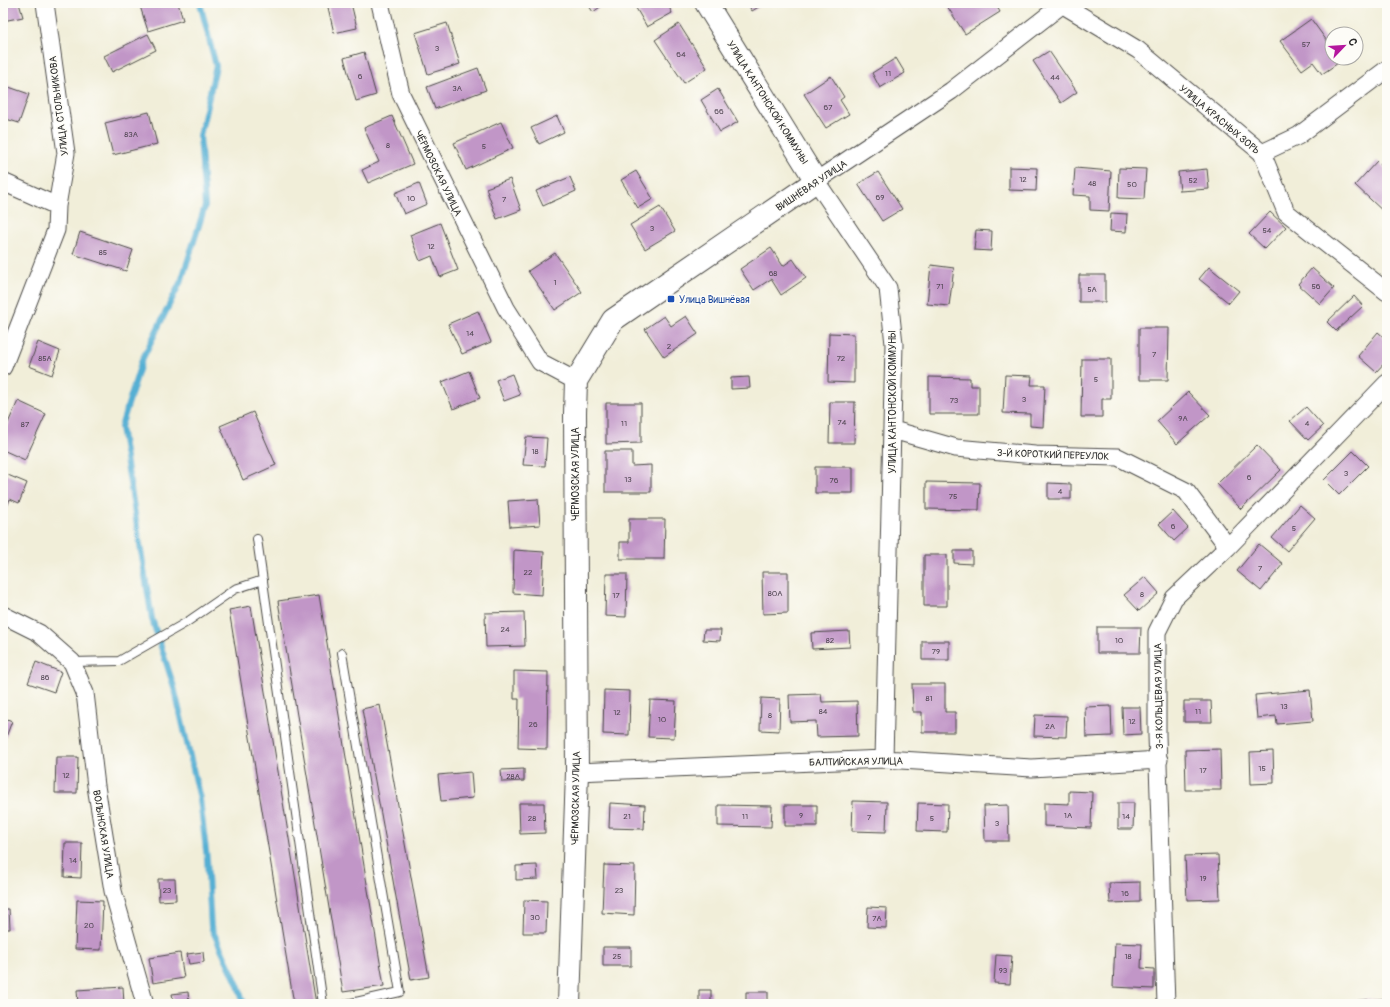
<svg xmlns="http://www.w3.org/2000/svg" width="1390" height="1007" font-family="Pangolin,sans-serif">
  <rect width="100%" height="100%" fill="#fdfcf7"/>
  <filter id="ink" filterUnits="userSpaceOnUse"><feTurbulence type="fractalNoise" baseFrequency=".025" numOctaves="2"/><feDisplacementMap in="SourceGraphic" scale="8" xChannelSelector="R" yChannelSelector="G"/><feConvolveMatrix kernelMatrix="1 2 1 2 8 2 1 2 1" color-interpolation-filters="sRGB"/></filter>
  <filter id="wash" filterUnits="userSpaceOnUse"><feTurbulence type="fractalNoise" baseFrequency=".012" numOctaves="4" result="noise"/><feDisplacementMap in="SourceGraphic" scale="16" xChannelSelector="R" yChannelSelector="G"/><feGaussianBlur stdDeviation="0.9" result="paint"/><feColorMatrix in="noise" values="0 0 0 0 0 0 0 0 0 0 0 0 0 0 0 0 0 1.4 0 .05"/><feComposite in="paint" operator="in"/></filter>
  <g filter="url(#wash)">
    <rect width="100%" height="100%" fill="#f1eed9"/>
    <g fill="none" stroke-linecap="round" stroke-linejoin="round">
      <path stroke="#55afd3" stroke-width="6" d="M200,3L216,66L200,136L205,206L182,279L142,360L121,427L152,619L174,687L200,799L207,859L211,927L238,985L244,1004"/>
    </g>
    <g id="blocks">
      <path fill="#c196c7" d="M3,3H19L23,17L3,21Z
        M139,3H178L183,20L148,31Z
        M327,3H351L357,28L334,33Z
        M587,3H606L593,12Z
        M633,3H667L672,13L647,27Z
        M747,3H765L752,11Z
        M945,3H995L1000,12L965,34Z
        M1311,19L1332,48V58H1339L1341,61L1322,74L1313,62L1302,70L1280,41Z
        M447,23L460,64L428,74L415,33Z
        M679,24L707,68L684,83L655,40Z
        M148,34L156,50L112,72L104,56Z
        M1049,51L1077,92L1061,103L1033,61Z
        M364,52L376,95L356,101L344,58Z
        M896,58L905,73L880,88L872,73Z
        M478,68L486,90L435,109L427,87Z
        M831,76L844,97L840,100L849,114L826,128L804,94Z
        M3,85L29,94L19,123L3,118Z
        M718,89L738,122L720,132L701,100Z
        M149,112L157,144L113,155L105,123Z
        M392,116L413,164L368,183L362,170L379,162L364,128Z
        M557,116L564,132L539,144L531,128Z
        M501,122L513,148L466,170L454,143Z
        M1377,161L1387,171V213L1386,214L1355,185Z
        M1009,167L1037,168L1036,191L1009,190Z
        M1075,168L1111,171L1109,211L1090,210V196L1073,195Z
        M1119,168L1146,169L1144,199L1118,198Z
        M1207,169L1209,189L1180,191L1178,172Z
        M636,171L653,199L638,208L621,180Z
        M878,172L902,209L882,221L858,184Z
        M570,177L576,191L543,206L536,191Z
        M510,179L521,210L497,219L486,188Z
        M419,183L427,204L404,214L395,193Z
        M660,207L675,231L645,249L630,225Z
        M1270,212L1286,227L1265,249L1249,234Z
        M1111,213L1127,214L1126,232L1110,231Z
        M440,223L458,270L440,277L432,256L420,261L410,235Z
        M976,230L992,231L991,251L974,250Z
        M80,232L133,250L126,271L73,254Z
        M771,248L783,266L793,259L806,278L781,295L771,279L754,290L740,269Z
        M555,253L582,292L555,310L528,271Z
        M931,265L954,268L949,306L927,304Z
        M1209,267L1239,291L1229,303L1199,279Z
        M1312,268L1334,288L1320,304L1298,284Z
        M1079,275H1105V302H1079Z
        M1354,296L1363,306L1336,331L1327,322Z
        M478,311L491,342L462,354L448,324Z
        M664,316L671,326L686,316L698,334L664,357L645,329Z
        M1139,328H1169L1168,380H1139Z
        M1378,332L1387,340V360L1376,372L1358,356Z
        M829,333L854,334V383L828,382Z
        M38,342L60,351L52,375L29,366Z
        M1082,359H1111V399H1102V417H1081Z
        M469,371L480,398L453,409L442,382Z
        M512,374L520,395L504,401L496,380Z
        M1005,375L1032,376L1031,385H1045L1043,427L1030,426V414L1003,413Z
        M749,377L750,388L731,389V378Z
        M929,377L970,378V386H979V414H929Z
        M1188,392L1210,415L1177,444L1157,421Z
        M18,401L46,414L25,460L3,450V434Z
        M830,402H855L854,443H829Z
        M606,403H641V443L606,444Z
        M1306,407L1323,426L1308,440L1290,421Z
        M253,412L276,465L243,480L220,426Z
        M526,437L547,438L545,466L523,465Z
        M1257,445L1281,470L1241,509L1217,484Z
        M605,451H632V466L651,465V492H605Z
        M1353,451L1368,466L1339,495L1324,480Z
        M815,467H853V493H815Z
        M3,473L27,483L19,503L10,499L7,507L3,505Z
        M926,482L980,483L979,510L926,509Z
        M1048,483L1071,484V499H1048Z
        M538,499L540,525L510,527L508,501Z
        M1300,505L1315,518L1287,551L1272,538Z
        M1173,511L1188,528L1174,541L1159,524Z
        M629,519H665L664,559H620V542H629Z
        M1259,544L1283,564L1261,591L1237,571Z
        M514,550L544,552L542,595L513,593Z
        M954,551H972V564L954,563Z
        M924,555H947V606H924Z
        M762,572H788V613L763,614Z
        M606,574H627L626,617L605,616Z
        M1145,577L1159,593L1139,611L1124,595Z
        M319,595L384,986L343,992L278,601Z
        M251,606L316,1004H294L229,610Z
        M524,612L525,646L486,647L485,613Z
        M1097,627H1141L1140,653H1097Z
        M704,630H721L720,641L703,640Z
        M849,631L850,647L812,649L811,633Z
        M922,641H949V660H922Z
        M36,662L61,672L54,692L28,683Z
        M514,671L548,672L547,749L518,748L519,699H514Z
        M912,684H945V712H955V732H922V712H913Z
        M604,690L630,691L629,735L603,734Z
        M1310,690L1313,721L1277,724L1276,716L1257,718L1255,695Z
        M821,694L822,702L857,701L858,736L817,737L816,721L790,722L789,695Z
        M761,698L780,699L779,731L760,730Z
        M650,700L676,701L674,738L648,737Z
        M1184,701H1211L1212,722H1184Z
        M380,705L429,977L411,980L362,709Z
        M1111,706L1112,736L1086,737L1085,707Z
        M1122,707H1140L1141,734L1123,735Z
        M1035,715L1067,716L1066,737L1034,736Z
        M5,718L12,721L6,737L3,736V723Z
        M1220,749L1221,790H1186L1185,750Z
        M1273,751L1274,783L1251,784L1250,752Z
        M56,757H78L77,793H55Z
        M524,769V781L502,782L501,770Z
        M471,772L473,798L441,801L438,775Z
        M1069,791L1092,792L1091,828L1044,826V803L1069,804Z
        M853,801L887,802L886,832L852,831Z
        M519,803H544L545,833L520,834Z
        M610,803L645,805L644,829L609,828Z
        M918,803L948,804L947,832L917,831Z
        M1118,803H1134L1133,829H1118Z
        M718,805L772,806L771,827L718,826Z
        M785,805H817V826H785Z
        M1008,805L1009,841H985L984,806Z
        M65,843H82L81,878L64,877Z
        M1218,855L1220,899L1187,900L1185,856Z
        M537,865L538,879L516,880V866Z
        M604,865L635,866L634,915L602,913Z
        M158,879H175L176,900L159,901Z
        M1140,882V902L1110,903L1109,883Z
        M77,900L103,901L101,950L75,949Z
        M524,900L547,901L546,933H523Z
        M868,907L887,908L886,928L867,927Z
        M3,909H9L10,929H3Z
        M1115,943L1142,944L1141,968L1154,969V989L1113,987Z
        M603,947H631V966H603Z
        M203,952L204,962L189,964L187,954Z
        M180,953L184,978L153,983L149,958Z
        M996,955L1012,956L1010,984L994,983Z
        M123,987L124,1004H78L77,990Z
        M699,990H711V1004H699Z
        M188,992L189,1003L199,1002V1004H174L172,994Z
        M746,992H768V1004H746Z
        M1383,999V1004H1348V1001Z"/>
    </g>
  </g>
  <g filter="url(#ink)">
    <use href="#blocks" fill-opacity="0" stroke="#494845" stroke-width="1"/>
    <g fill="none" stroke-linecap="round" stroke-linejoin="round">
      <g stroke="#494845" stroke-width="10">
        <path id="lane" d="M257,539L323,1004
          M342,653L400,992L347,1004
          M72,662L119,661L187,622L235,589L263,580"/>
      </g>
      <g stroke="#494845" stroke-width="19">
        <path id="street" d="M380,3L401,94L506,308L540,362L576,381
          M1060,3L1138,50L1262,153L1286,212L1387,292
          M1262,153L1298,136L1387,69
          M3,182L57,206
          M3,367L56,230L57,206L66,153L45,3
          M893,430L956,448L1035,455L1118,457L1186,491L1228,547
          M3,615L39,633L72,662L85,693L96,786L113,891L145,1004
          M884,759L894,344L888,288L816,181L951,91L1064,3
          M577,772L884,759L1032,768L1159,760
          M1166,1004L1157,735V632L1174,598L1228,547L1387,383"/>
      </g>
      <g stroke="#494845" stroke-width="24">
        <path id="secondary" d="M569,1004L577,772L575,413L576,381L613,320L816,181L706,3"/>
      </g>
      <use href="#lane" stroke="#fff" stroke-width="8"/>
      <use href="#street" stroke="#fff" stroke-width="17"/>
      <use href="#secondary" stroke="#fff" stroke-width="22"/>
    </g>
  </g>
  <rect fill="#1a4fb4" stroke="#fdfcf7" stroke-width="1.5" x="667" y="295" width="8" height="8" rx="2"/>
  <g text-anchor="middle" stroke-width="3" stroke-linejoin="round" paint-order="stroke">
    <g font-size="8" fill="#504652">
      <text x="1306" y="47">57</text>
      <text x="437" y="51">3</text>
      <text x="681" y="57">64</text>
      <text x="888" y="76">11</text>
      <text x="360" y="79">6</text>
      <text x="1055" y="80">44</text>
      <text x="457" y="91">3А</text>
      <text x="828" y="110">67</text>
      <text x="719" y="114">66</text>
      <text x="131" y="137">83А</text>
      <text x="388" y="148">8</text>
      <text x="484" y="149">5</text>
      <text x="1023" y="182">12</text>
      <text x="1193" y="183">52</text>
      <text x="1092" y="186">48</text>
      <text x="1132" y="187">50</text>
      <text x="880" y="200">69</text>
      <text x="411" y="201">10</text>
      <text x="504" y="202">7</text>
      <text x="652" y="231">3</text>
      <text x="1267" y="233">54</text>
      <text x="431" y="249">12</text>
      <text x="103" y="255">85</text>
      <text x="773" y="276">68</text>
      <text x="555" y="285">1</text>
      <text x="940" y="289">71</text>
      <text x="1316" y="289">56</text>
      <text x="1092" y="292">5А</text>
      <text x="470" y="336">14</text>
      <text x="669" y="349">2</text>
      <text x="1154" y="357">7</text>
      <text x="45" y="361">85А</text>
      <text x="841" y="361">72</text>
      <text x="1096" y="382">5</text>
      <text x="1024" y="402">3</text>
      <text x="954" y="403">73</text>
      <text x="1183" y="421">9А</text>
      <text x="842" y="425">74</text>
      <text x="624" y="426">11</text>
      <text x="1307" y="426">4</text>
      <text x="25" y="427">87</text>
      <text x="535" y="454">18</text>
      <text x="1346" y="476">3</text>
      <text x="1249" y="480">6</text>
      <text x="628" y="482">13</text>
      <text x="834" y="483">76</text>
      <text x="1060" y="494">4</text>
      <text x="953" y="499">75</text>
      <text x="1173" y="529">6</text>
      <text x="1294" y="531">5</text>
      <text x="1260" y="571">7</text>
      <text x="528" y="575">22</text>
      <text x="775" y="596">80А</text>
      <text x="1142" y="597">8</text>
      <text x="616" y="598">17</text>
      <text x="505" y="632">24</text>
      <text x="830" y="643">82</text>
      <text x="1119" y="643">10</text>
      <text x="936" y="654">79</text>
      <text x="45" y="680">86</text>
      <text x="929" y="701">81</text>
      <text x="1284" y="709">13</text>
      <text x="823" y="714">84</text>
      <text x="1198" y="714">11</text>
      <text x="617" y="715">12</text>
      <text x="770" y="718">8</text>
      <text x="662" y="722">10</text>
      <text x="1132" y="724">12</text>
      <text x="533" y="727">26</text>
      <text x="1050" y="729">2А</text>
      <text x="1262" y="771">15</text>
      <text x="1203" y="773">17</text>
      <text x="66" y="778">12</text>
      <text x="513" y="779">28А</text>
      <text x="801" y="818">9</text>
      <text x="1068" y="818">1А</text>
      <text x="627" y="819">21</text>
      <text x="745" y="819">11</text>
      <text x="1126" y="819">14</text>
      <text x="869" y="820">7</text>
      <text x="532" y="821">28</text>
      <text x="932" y="821">5</text>
      <text x="997" y="826">3</text>
      <text x="73" y="863">14</text>
      <text x="1203" y="881">19</text>
      <text x="167" y="893">23</text>
      <text x="619" y="893">23</text>
      <text x="1125" y="896">16</text>
      <text x="535" y="920">30</text>
      <text x="877" y="921">7А</text>
      <text x="89" y="928">20</text>
      <text x="617" y="959">25</text>
      <text x="1128" y="959">18</text>
      <text x="1003" y="973">93</text>
    </g>
    <g font-size="10" fill="#2b2b2b" stroke="#fdfcf7">
      <text transform="translate(768 102) rotate(58)" y="4">УЛИЦА КАНТОНСКОЙ КОММУНЫ</text>
      <text transform="translate(58 106) rotate(-97)" y="4">УЛИЦА СТОЛЬНИКОВА</text>
      <text transform="translate(1220 119) rotate(40)" y="4">УЛИЦА КРАСНЫХ ЗОРЬ</text>
      <text transform="translate(439 173) rotate(64)" y="4">ЧЁРМОЗСКАЯ УЛИЦА</text>
      <text transform="translate(811 185) rotate(-34)" y="4">ВИШНЁВАЯ УЛИЦА</text>
      <text transform="translate(892 402) rotate(-90)" y="4">УЛИЦА КАНТОНСКОЙ КОММУНЫ</text>
      <text transform="translate(1053 454) rotate(2)" y="4">3-Й КОРОТКИЙ ПЕРЕУЛОК</text>
      <text transform="translate(575 474) rotate(-90)" y="4">ЧЁРМОЗСКАЯ УЛИЦА</text>
      <text transform="translate(1158 696) rotate(-91)" y="4">3-Я КОЛЬЦЕВАЯ УЛИЦА</text>
      <text transform="translate(856 761) rotate(-1)" y="4">БАЛТИЙСКАЯ УЛИЦА</text>
      <text transform="translate(575 798) rotate(-89)" y="4">ЧЁРМОЗСКАЯ УЛИЦА</text>
      <text transform="translate(104 834) rotate(81)" y="4">ВОЛЫНСКАЯ УЛИЦА</text>
    </g>
    <g font-size="10" fill="#164399" stroke="#fdfcf7" text-anchor="start">
      <text x="679" y="303">Улица Вишнёвая</text>
    </g>
  </g>
  <rect width="1390" height="1007" fill="none" stroke="#fdfcf7" stroke-width="16"/>
  <g transform="translate(1344 46) rotate(65)"><circle r="19" fill="#fdfcf7" stroke="#a9a8a5"/>
  <path d="M0-3L7 15L0 10L-7 15Z" fill="#b5179e"/>
  <text y="-6" font-size="11" font-weight="bold" text-anchor="middle" fill="#2b2b2b">С</text>
  </g>
</svg>
